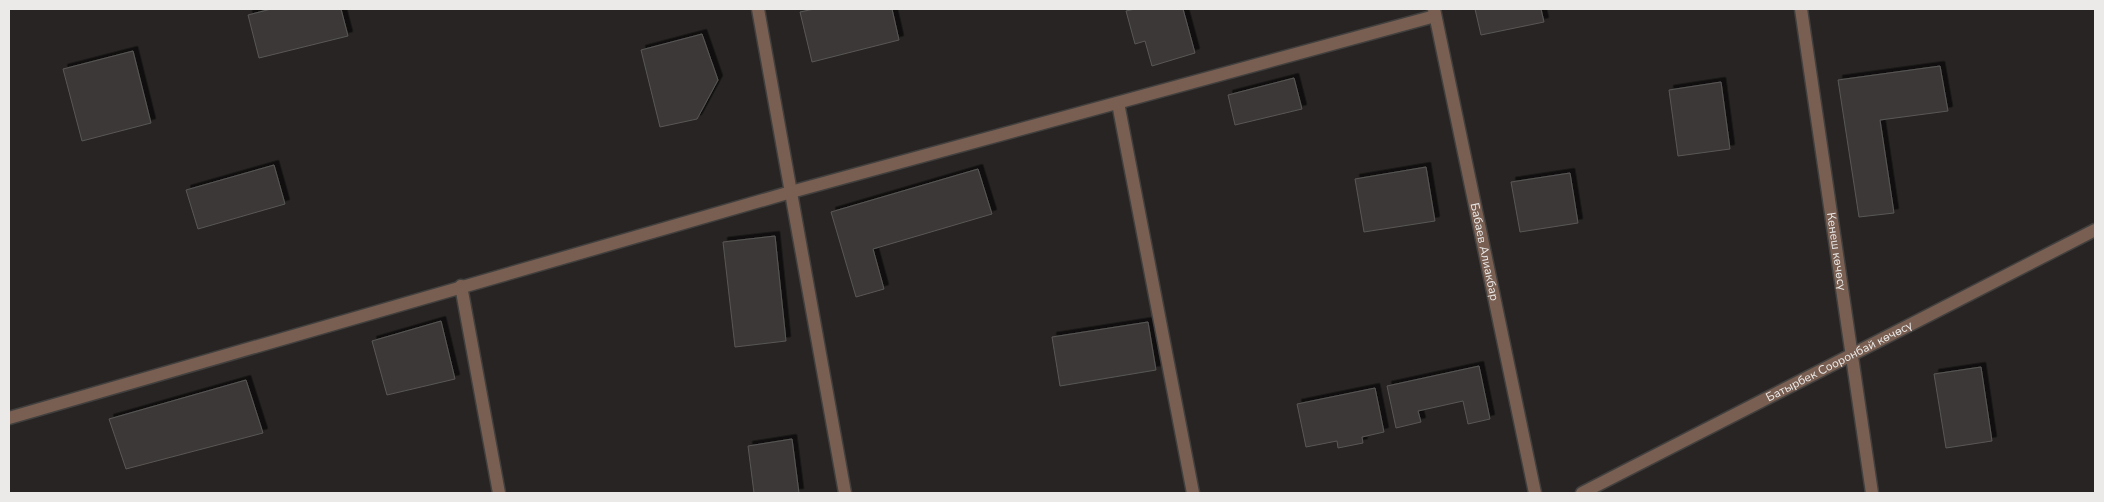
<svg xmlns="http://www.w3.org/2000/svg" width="2104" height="502" font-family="'Nunito Sans',sans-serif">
  <defs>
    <filter id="shadow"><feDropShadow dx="4.5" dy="-4.5" stdDeviation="0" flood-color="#0009"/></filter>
  </defs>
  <rect width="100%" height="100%" fill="#272423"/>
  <path fill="#3c3938" stroke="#595755" filter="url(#shadow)" d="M271,9H341L348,36L259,58L248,15Z
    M814,9H892L899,40L812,62L800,12Z
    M1135,9H1183L1195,53L1152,66L1145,41L1135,44L1126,11Z
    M1475,9H1541L1544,22L1481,35Z
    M702,34L718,80L697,119L660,127L641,50Z
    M133,51L151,123L82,141L63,69Z
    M1940,66L1948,111L1880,120L1894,213L1859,217L1838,80Z
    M1294,78L1302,109L1235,125L1228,95Z
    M1721,82L1730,149L1678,156L1669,90Z
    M274,165L285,204L198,229L186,190Z
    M1426,167L1435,221L1364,232L1355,179Z
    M978,169L992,214L873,249L884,289L856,297L831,212Z
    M1570,173L1578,223L1520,232L1511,182Z
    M775,236L786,341L735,347L723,242Z
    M441,321L455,379L387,395L372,341Z
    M1148,322L1156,370L1060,386L1052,337Z
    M1479,366L1490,419L1468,424L1463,401L1418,411L1421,422L1396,428L1387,386Z
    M1981,367L1992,441L1946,448L1934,374Z
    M246,380L263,433L126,469L109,419Z
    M1375,388L1384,432L1362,437L1363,443L1338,448L1337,441L1306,447L1297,404Z
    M792,439L799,493H754L748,446Z"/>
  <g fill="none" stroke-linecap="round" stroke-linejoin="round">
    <g stroke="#42403f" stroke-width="15">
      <g id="street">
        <path d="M758,9L845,493"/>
        <path id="s1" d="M1434,9L1535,493"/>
        <path id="s2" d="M1801,9L1872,493"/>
        <path d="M1118,103L1193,493"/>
        <path d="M461,286L499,493"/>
        <path d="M9,418L791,192L1435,16"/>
        <path id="s3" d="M1582,493L2095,230"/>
      </g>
    </g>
    <use href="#street" stroke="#795f52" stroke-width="12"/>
  </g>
  <g text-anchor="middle" stroke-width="4" stroke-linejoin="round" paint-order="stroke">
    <g font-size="12" fill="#ebeae9" stroke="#1d1b1a">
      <text dy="4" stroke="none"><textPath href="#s1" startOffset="248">Бабаев Алиакбар</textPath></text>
      <text dy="4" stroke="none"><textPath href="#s2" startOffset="245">Кенеш көчөсү</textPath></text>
      <text dy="4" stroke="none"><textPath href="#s3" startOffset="289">Батырбек Сооронбай көчөсү</textPath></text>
    </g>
  </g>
  <rect width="2104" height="502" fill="none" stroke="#ebeae9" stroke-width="20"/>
</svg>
